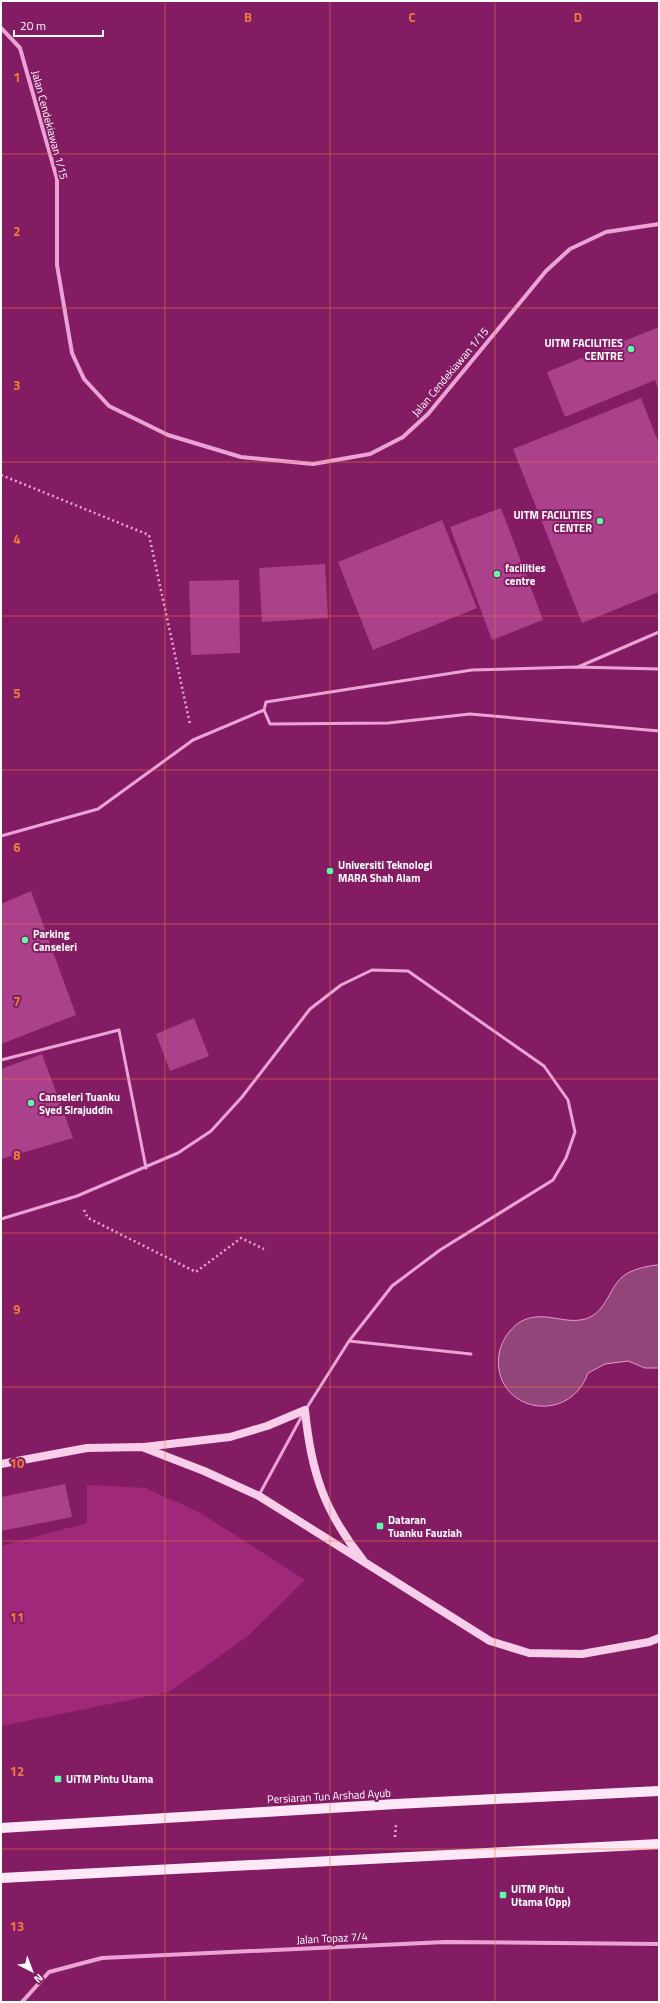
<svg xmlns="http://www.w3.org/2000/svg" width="660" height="2003" font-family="'Titillium Web',sans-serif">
  <rect width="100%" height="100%" fill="#841c63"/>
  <path fill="#9f287b" d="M87,1485L145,1488L199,1512L305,1580L248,1636L169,1692L1,1726V1546L87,1523Z"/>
  <path fill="#914579" stroke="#ec96d3" d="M656,1265H659V1368H645L628,1361L605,1364L588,1373C569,1427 491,1411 499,1354C501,1342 509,1329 520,1322C543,1309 563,1325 585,1319C606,1313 608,1290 622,1277C632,1269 644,1267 656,1265Z"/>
  <path fill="#ab408b" d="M659,327V391L655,380L565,417L547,372Z
    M641,398L659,444V592L582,623L513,449Z
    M501,508L543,620L492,640L450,527Z
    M442,520L477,608L373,650L338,562Z
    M325,564L328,618L262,622L259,568Z
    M239,580L240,653L191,655L189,581Z
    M31,891L76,1015L1,1044V904Z
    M194,1018L209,1056L170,1071L156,1034Z
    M42,1054L73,1138L1,1159V1069Z
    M65,1484L72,1517L1,1531V1497Z"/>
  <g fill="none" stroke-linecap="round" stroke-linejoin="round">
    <path stroke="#eba3d5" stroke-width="2.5" stroke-dasharray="2 3" stroke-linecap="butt" d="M1,475L149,535L190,724
      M84,1210L88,1218L196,1272L241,1238L264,1249
      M395,1837L396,1824"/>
    <path stroke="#eba3d5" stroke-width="3" d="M578,667L659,632
      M659,669L576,667L472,670L266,702L264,710L270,724L388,723L470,714L659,731
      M1,836L98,809L193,740L264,710
      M1,1060L119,1030L146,1168
      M1,1219L77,1196L178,1153L211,1131L242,1097L310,1009L341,985L372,970L408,971L544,1066L568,1100L575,1132L566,1158L553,1180L440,1250L392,1286L349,1341L306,1409
      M349,1341L471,1354
      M259,1495L303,1414"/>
    <path stroke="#eba3d5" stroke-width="4" d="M1,28L20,48L57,179V265L72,353L84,379L109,406L168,435L241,457L313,464L370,454L403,437L428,414L546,271L570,249L606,232L659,224
      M22,2002L49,1972L102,1958L445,1942L659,1944"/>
    <path stroke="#f8ceeb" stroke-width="8" d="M144,1447L230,1437L267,1426L305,1410C311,1472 324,1511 363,1560
      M1,1464L87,1448L142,1447L204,1471L259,1496L490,1641L529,1653L582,1654L649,1642L659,1638"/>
    <path stroke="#fee7f6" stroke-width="10" d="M1,1828L396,1804L659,1791
      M1,1878L659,1844"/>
  </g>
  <path fill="none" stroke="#ed7a3d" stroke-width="1" stroke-opacity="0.55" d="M165,1V2002M330,1V2002M495,1V2002M1,154H659M1,308H659M1,462H659M1,616H659M1,770H659M1,924H659M1,1079H659M1,1233H659M1,1387H659M1,1541H659M1,1695H659M1,1849H659"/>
  <g fill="#60fba8" stroke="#841c63" stroke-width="1.5">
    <circle cx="631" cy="349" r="4"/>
    <circle cx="600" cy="521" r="4"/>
    <circle cx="497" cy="574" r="4"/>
    <circle cx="330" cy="871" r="4"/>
    <circle cx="25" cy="940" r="4"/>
    <circle cx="31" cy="1103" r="4"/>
    <rect x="376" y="1522" width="8" height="8" rx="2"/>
    <rect x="54" y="1775" width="8" height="8" rx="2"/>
    <rect x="499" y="1891" width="8" height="8" rx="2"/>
  </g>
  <g text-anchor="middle" stroke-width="4" stroke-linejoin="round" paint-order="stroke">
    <g font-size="11" fill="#fff" stroke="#841c63">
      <text transform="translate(50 125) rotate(75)" y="4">Jalan Cendekiawan 1/15</text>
      <text transform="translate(450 372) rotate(-50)" y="4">Jalan Cendekiawan 1/15</text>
      <text transform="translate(329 1796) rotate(-3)" y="4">Persiaran Tun Arshad Ayub</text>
      <text transform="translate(332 1938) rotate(-3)" y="4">Jalan Topaz 7/4</text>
    </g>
    <g font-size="11" font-weight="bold" fill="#fff" stroke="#841c63" text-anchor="start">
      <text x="623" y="347" text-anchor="end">UITM FACILITIES<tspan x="623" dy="13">CENTRE</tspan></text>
      <text x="592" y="519" text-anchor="end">UITM FACILITIES<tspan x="592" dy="13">CENTER</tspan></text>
      <text x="505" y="572">facilities<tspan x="505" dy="13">centre</tspan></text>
      <text x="338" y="869">Universiti Teknologi<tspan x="338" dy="13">MARA Shah Alam</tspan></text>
      <text x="33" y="938">Parking<tspan x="33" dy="13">Canseleri</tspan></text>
      <text x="39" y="1101">Canseleri Tuanku<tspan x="39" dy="13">Syed Sirajuddin</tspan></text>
      <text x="388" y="1524">Dataran<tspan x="388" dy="13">Tuanku Fauziah</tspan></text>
      <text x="66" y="1783">UiTM Pintu Utama</text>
      <text x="511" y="1893">UiTM Pintu<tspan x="511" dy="13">Utama (Opp)</tspan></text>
    </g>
  </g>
  <g font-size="13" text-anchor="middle" font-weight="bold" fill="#ed7a3d" stroke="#841c63" stroke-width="4" stroke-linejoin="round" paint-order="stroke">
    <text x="248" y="22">B</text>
    <text x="412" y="22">C</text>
    <text x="578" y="22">D</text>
    <text x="17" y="82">1</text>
    <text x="17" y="236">2</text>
    <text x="17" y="390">3</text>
    <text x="17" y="544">4</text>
    <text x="17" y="698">5</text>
    <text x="17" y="852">6</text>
    <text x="17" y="1006">7</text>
    <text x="17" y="1160">8</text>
    <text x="17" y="1314">9</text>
    <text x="17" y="1468">10</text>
    <text x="17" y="1622">11</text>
    <text x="17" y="1776">12</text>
    <text x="17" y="1931">13</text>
  </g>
  <rect width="660" height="2003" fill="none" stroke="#ffffff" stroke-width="4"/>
  <g transform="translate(32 1971) rotate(138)" stroke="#841c63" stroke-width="3" paint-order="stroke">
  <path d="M0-3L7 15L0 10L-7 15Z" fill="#ffffff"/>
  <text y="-6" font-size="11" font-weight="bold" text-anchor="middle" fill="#ffffff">N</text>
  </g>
  <path d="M14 30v6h89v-6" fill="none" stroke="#ffffff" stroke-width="2"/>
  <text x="20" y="30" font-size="12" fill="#ffffff" stroke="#841c63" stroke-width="3" paint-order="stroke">20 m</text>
</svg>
